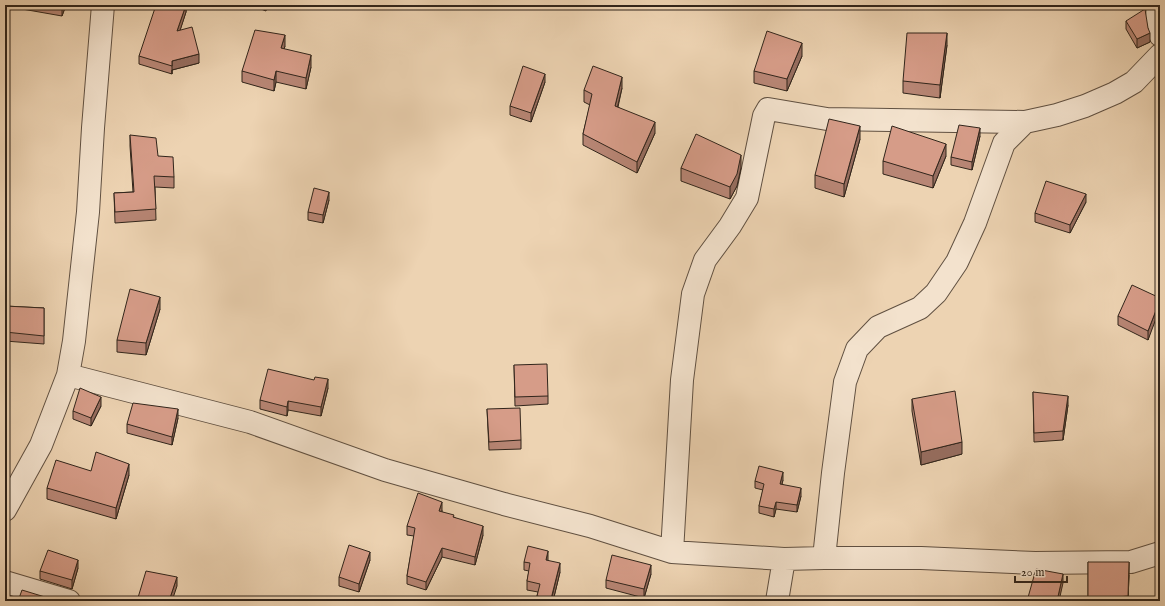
<svg xmlns="http://www.w3.org/2000/svg" width="1165" height="606" font-family="'IM FELL English',serif">
  <rect width="100%" height="100%" fill="#edd3b2"/>
  <filter id="stains"><feTurbulence type="fractalNoise" baseFrequency=".005" numOctaves="4"/><feColorMatrix values="0 0 0 0 .2 0 0 0 0 .09 0 0 0 0 .02 0 0 0 .5 -.17"/></filter>
  <radialGradient id="worn" r=".72"><stop offset=".6" stop-color="#630" stop-opacity="0"/><stop offset="1" stop-color="#630" stop-opacity=".3"/></radialGradient>
  <g fill="none" stroke-linecap="round" stroke-linejoin="round">
    <g stroke="#605041" stroke-width="24">
      <path id="minor" d="M1158,5L1157,17L1160,35
        M68,375L250,422L385,470L504,504L590,526L672,552L784,559L824,558L833,473L845,382L857,349L878,327L920,308L936,293L957,262L975,223L1004,143L1025,122L1057,115L1085,106L1115,93L1134,82L1160,55
        M5,510L41,445L68,375L74,341L88,212L93,128L103,5
        M672,552L682,380L693,294L705,260L730,226L747,198L764,116L768,109L827,119L1025,122
        M824,558H921L1035,563L1131,562L1160,553
        M5,582L69,601
        M777,601L784,559"/>
    </g>
    <use href="#minor" stroke="#f3e2cd" stroke-width="22"/>
  </g>
  <path fill="#b88675" stroke="#31251b" d="M5,5H66L62,16L5,6Z
    M186,5V12L180,30L199,63L172,70V74L139,64V56Z
    M251,5H276L275,9L267,7L266,11Z
    M1126,21L1148,28L1150,42L1137,48L1126,29Z
    M947,45L940,98L903,93V81Z
    M285,46L284,49L311,67L306,89L276,82L274,91L242,82V71Z
    M802,56L787,91L754,83V71Z
    M545,82L531,122L510,115V106Z
    M622,88L618,107L655,133L637,173L583,145V134L590,105L584,102V90Z
    M130,135L158,156L174,177V188L155,187L156,220L115,223L114,193L133,192L130,146Z
    M980,136L972,170L951,165V157Z
    M860,139L844,197L815,188V175Z
    M946,156L933,188L883,174V161Z
    M681,168H741L737,186L730,199L681,181Z
    M329,200L323,223L308,220V212Z
    M1086,202L1070,233L1035,222V213Z
    M1160,247V264L1157,263V255Z
    M1160,298L1148,340L1118,325V316Z
    M5,306L44,308V344L5,341Z
    M160,309L146,355L117,352V340Z
    M514,365L548,396V404L515,406Z
    M328,388L321,416L288,410L287,416L260,409V400Z
    M1033,392L1068,405L1063,440L1034,442Z
    M912,399L962,454L921,465L912,411Z
    M101,406L91,426L73,419V411Z
    M487,409L521,440V449L489,450Z
    M178,418L172,445L127,433V424Z
    M129,475L116,519L47,499V488Z
    M783,480L782,484L801,496L797,512L776,509L774,517L759,513V506L763,490L755,488V481Z
    M442,510V512L454,517L483,535L475,565L442,557L426,590L407,584V576L414,536L407,535V526Z
    M370,560L359,592L339,586V577Z
    M548,560L560,572L553,601H537V596L538,592L527,590V581L529,571L524,570V562Z
    M1088,562L1129,575L1128,601H1088Z
    M78,568L72,589L40,579V571Z
    M651,574L644,598L606,588V580Z"/>
  <path fill="#966d5f" stroke="#31251b" d="M62,5H66L62,16Z
    M186,5V12L177,40V31Z
    M947,33V45L940,98V85Z
    M1150,33V42L1137,48V39Z
    M285,35V46L281,60V48Z
    M802,43V56L787,91V79Z
    M199,54V63L172,70V74V61Z
    M311,55V67L306,89V78Z
    M276,71V82L274,91V80Z
    M545,74V82L531,122V113Z
    M622,77V88L615,117V106Z
    M655,122V133L637,173V162Z
    M860,126V139L844,197V184Z
    M980,128V136L972,170V162Z
    M946,144V156L933,188V176Z
    M741,155V168L737,186L730,199V187Z
    M329,192V200L323,223V215Z
    M1086,194V202L1070,233V225Z
    M160,297V309L146,355V343Z
    M1160,300V308L1148,340V331Z
    M328,379V388L321,416V407Z
    M1068,396V405L1063,440V431Z
    M101,397V406L91,426V418Z
    M288,401V410L287,416V407Z
    M178,409V418L172,445V437Z
    M962,442V454L921,465V452Z
    M129,464V475L116,519V508Z
    M783,472V480L780,491V484Z
    M801,488V496L797,512V505Z
    M442,502V510L439,520V511Z
    M776,502V509L774,517V509Z
    M483,526V535L475,565V557Z
    M442,548V557L426,590V582Z
    M548,551V560L546,568V560Z
    M370,552V560L359,592V584Z
    M78,560V568L72,589V580Z
    M1129,562V575L1128,601Z
    M560,563V572L553,601H551Z
    M651,565V574L644,598V589Z
    M1063,574V583L1059,601H1057Z
    M177,577V586L172,601H169Z"/>
  <path fill="#d69c88" stroke="#31251b" d="M156,5H186L177,31L192,27L199,54L172,61V66L139,56Z
    M1145,9L1148,28L1150,33L1137,39L1126,21Z
    M255,30L285,35L281,48L311,55L306,78L276,71L274,80L242,71Z
    M767,31L802,43L787,79L754,71Z
    M907,33H947L940,85L903,81Z
    M523,66L545,74L531,113L510,106Z
    M593,66L622,77L615,106L655,122L637,162L583,134L592,94L584,90Z
    M829,119L860,126L844,184L815,175Z
    M959,125L980,128L972,162L951,157Z
    M892,126L946,144L933,176L883,161Z
    M696,134L741,155L737,174L730,187L681,168Z
    M130,135L156,138L158,156L173,157L174,177L154,176L156,209L115,212L114,193L134,192Z
    M1046,181L1086,194L1070,225L1035,213Z
    M314,188L329,192L323,215L308,212Z
    M1160,247V256L1157,255Z
    M1132,285L1160,298V300L1148,331L1118,316Z
    M130,289L160,297L146,343L117,340Z
    M5,306L44,308V336L5,332Z
    M547,364L548,396L515,397L514,365Z
    M268,369L314,380L315,377L328,379L321,407L288,401L287,407L260,400Z
    M80,388L101,397L91,418L73,411Z
    M955,391L962,442L921,452L912,399Z
    M1033,392L1068,396L1063,431L1034,433Z
    M133,403L178,409L172,437L127,424Z
    M520,408L521,440L489,442L487,409Z
    M96,452L129,464L116,508L47,488L56,460L91,471Z
    M759,466L783,472L780,484L801,488L797,505L776,502L774,509L759,506L764,484L755,481Z
    M418,493L442,502L439,511L454,515L453,517L483,526L475,557L442,548L426,582L407,576L415,528L407,526Z
    M349,545L370,552L359,584L339,577Z
    M528,546L548,551L546,560L560,563L551,599L537,596L540,584L527,581L530,563L524,562Z
    M48,550L78,560L72,580L40,571Z
    M612,555L651,565L644,589L606,580Z
    M1088,562H1129L1128,596L1088,600Z
    M1036,569L1063,574L1057,601H1027Z
    M146,571L177,577L169,601H137Z
    M22,590L58,601H18Z
    M254,598L263,601H254Z"/>
  <rect width="1165" height="606" fill="none" stroke="#edd3b2" stroke-width="20"/>
  <rect x="6" y="6" width="1153" height="594" fill="none" stroke="#31251b" stroke-width="2"/>
  <rect x="10" y="10" width="1145" height="586" fill="none" stroke="#31251b"/>
  <path d="M1015 576v6h52v-6" fill="none" stroke="#31251b" stroke-width="2"/>
  <text x="1021" y="576" font-size="12" fill="#31251b" stroke="#f3e2cd" stroke-width="3" paint-order="stroke">20 m</text>
  <rect width="100%" height="100%" filter="url(#stains)"/>
  <rect width="100%" height="100%" fill="url(#worn)"/>
</svg>
